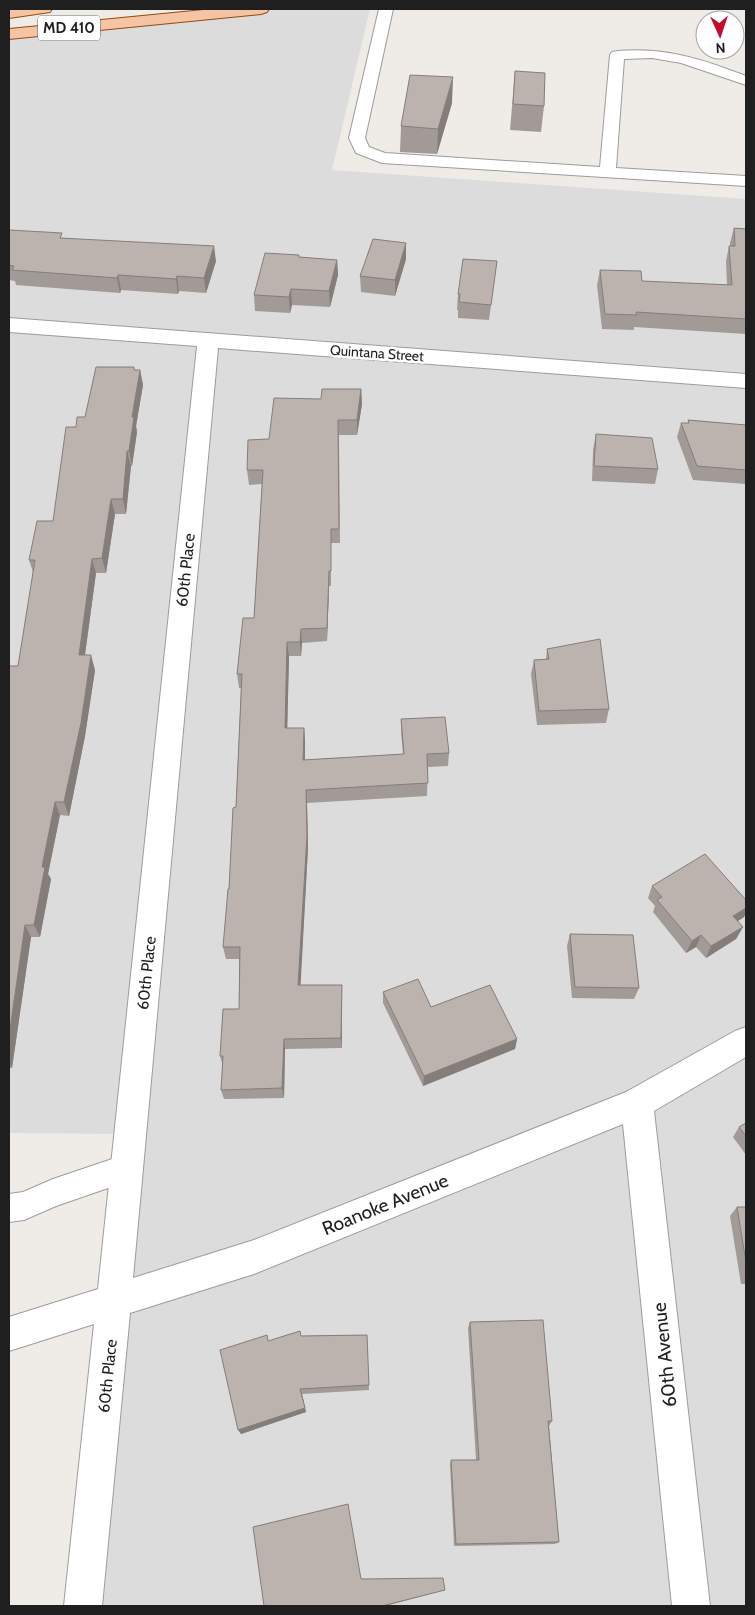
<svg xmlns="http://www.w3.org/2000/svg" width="755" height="1615" font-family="Cabin,sans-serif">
  <rect width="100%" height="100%" fill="#efebe6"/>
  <path fill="#dddcdc" d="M261,9H370L332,170L746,199V1606H83L130,1134L9,1133V34Z"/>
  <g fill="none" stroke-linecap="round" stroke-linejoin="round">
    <g stroke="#9c9c9c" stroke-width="2">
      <path id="lane" d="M379,9H393L365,138L369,147L385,153L600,167L610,55L612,52L617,51C665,47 702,59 746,76V85L681,63L652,58L624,59L616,168L746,176V186L382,163L356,153L349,138Z
        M127,1154L137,1158L141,1168L137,1178L56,1206L24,1220L9,1222V1194L23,1192L53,1179Z"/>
    </g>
    <g stroke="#9c9c9c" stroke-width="2">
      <path id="street" d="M9,318L746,374V388L218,348L133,1278L254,1240L626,1092L735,1031L746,1027V1057L654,1111L710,1606H672L623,1124L254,1274L130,1313L102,1606H64L94,1324L9,1351V1317L98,1289L197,346L9,332Z"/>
    </g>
    <g stroke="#914c0a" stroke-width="2">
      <path id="primary" d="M9,9H52L50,12L9,18Z
        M214,9H269L267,12L261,14L9,39V29Z"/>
    </g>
    <use href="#lane" fill="#fff" fill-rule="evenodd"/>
    <use href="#street" fill="#fff" fill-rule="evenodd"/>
    <use href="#primary" fill="#f6c4a4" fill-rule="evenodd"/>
  </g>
  <path fill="#a29a96" d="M515,71L544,106L541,132L510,130Z
    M452,103L437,154L400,152L401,126Z
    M734,228L746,229V334L634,327V330L602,329L597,285L600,270L642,281L727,285L726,261L729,246H730V243Z
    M9,230L63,238L216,261L206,293L179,291L178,294L121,290L120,293L16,285L15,281L9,280Z
    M406,243V259L395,296L361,292L360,276Z
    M299,257L337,260L338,275L330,307L292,305L290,313L255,311L254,295Z
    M497,261L489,320L458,318V310H457L458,294Z
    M135,370H140L143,385L136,426L137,432L132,466H131L126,514H115L106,573H96L85,655L95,670L85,736L69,816L60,815L48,874L51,879L40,937H31L12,1068H9V668L18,666L33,572L29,560L53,521L76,427Z
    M361,389L362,404L357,435H339L340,543H331V586H329L327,641L302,643L301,656H289L287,728H304L305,741V760L403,754L401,732V719L449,753L448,766L428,767L427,796L307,803L308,848L300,985L342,995V1048L285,1049L284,1098L224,1099L221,1090L223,1066L220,1056L239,1009V959H226L223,947L229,889L236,807L241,688H239L237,674L254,618L262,484L249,485L247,470L269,439L321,399Z
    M688,420L746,425V484L693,480L677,437L681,423H688Z
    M596,434L658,469L655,484L592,481L593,450Z
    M547,649L609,709L606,723L537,725L531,674L534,660L546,659Z
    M652,886L744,917L738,921L743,927L736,939L706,958L696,947L686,953L653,912L655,906L648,898Z
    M570,934L639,988L634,999L572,998L567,946Z
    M383,992L431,1007L517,1039L515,1049L423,1086L383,1003Z
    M746,1123V1155L733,1137L739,1127Z
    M737,1207H746V1284H741L730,1216Z
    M470,1322L552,1421L549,1426L559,1542L555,1544L454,1546L450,1464L451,1460H476L468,1328Z
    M367,1335L369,1390L302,1394L306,1412L241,1434L269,1341L301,1336Z"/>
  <path fill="#847d7a" d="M453,77L452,103L437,154L438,129Z
    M406,243V259L395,296V280Z
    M214,246L216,261L206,293L204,278Z
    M337,260L338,275L330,307L329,291Z
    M118,275L121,290L120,293L117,278Z
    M177,276L179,291L178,294L176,279Z
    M291,289L292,305L290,313L289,297Z
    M140,370L143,385L136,426L137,432L132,466L129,451L132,417Z
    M361,389L362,404L357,435V420Z
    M127,451L131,466L126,514L123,499Z
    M111,499L115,514L106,573L102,558Z
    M92,559L96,573L83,669L79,655Z
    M329,571V586L327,641V628Z
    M301,629L302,643L301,656L300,642Z
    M287,642L289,656L287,741L285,728Z
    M91,655L95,670L85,736L69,816L64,802Z
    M304,728L305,741V773L303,760Z
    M306,790L307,803L308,848L300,996L298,985Z
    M55,802L60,815L48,874L51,879L40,937L34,925L42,867Z
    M746,908V914L744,917L727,928L733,916Z
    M25,925L31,937L12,1068L9,1063V1036Z
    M743,927L736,939L706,958L711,946Z
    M701,935L696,947L686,953L692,941Z
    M342,985V1048L341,1038Z
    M284,1039L285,1049L284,1098L282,1088Z
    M517,1039L515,1049L423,1086L424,1076Z
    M302,1394L306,1412L241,1434L238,1430Z
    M445,1590L385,1606H382Z"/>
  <path fill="#bcb3af" stroke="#847d7a" d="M515,71L545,73L544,106L513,104Z
    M410,75L453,77L438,129L401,126Z
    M734,228L746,229V319L636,312L637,315L605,314L600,270L641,271L642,281L732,285L729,246H735Z
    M9,230L62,233L60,238L214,246L204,278L177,276L176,279L118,275L117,278L12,270L14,266L9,265Z
    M373,239L406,243L395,280L360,276Z
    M265,253L299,255V257L337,260L329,291L291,289L289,297L254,295Z
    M463,259L497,261L491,305L459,302L460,294H458Z
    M96,367H134V370H140L132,417H134L129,451H127L123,499H111L102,558L92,559L79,655H91L81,723L64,802H55L42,867H45L34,925H25L9,1036V666H18L35,560H29L37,521H53L66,427H76L77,417H85Z
    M322,389H361L357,420H338L339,529H331V571H329L327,628L301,629L300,642H287L285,728H304L303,760L404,754L401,719L445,717L449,753L427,754L428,783L306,790L307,836L298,985H342L341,1038L284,1039L282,1088L221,1090L223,1056H220L223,1009H239L240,947H223L228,889H229L233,808L236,807L242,674H237L243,618H254L263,470H247L248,440L269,439L274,398L321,399Z
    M688,420L746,425V470L697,466L681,423H689Z
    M596,434L652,438L658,469L594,466Z
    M600,639L609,709L539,711L534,660L549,659L547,649Z
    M705,854L746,900V908L733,916L743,927L711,946L701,935L692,941L657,900L662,897L652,886Z
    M570,934L633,935L639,988L575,987Z
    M418,979L431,1007L490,985L517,1039L424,1076L383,992Z
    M746,1123V1136L739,1127Z
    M737,1207H746V1262Z
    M543,1320L552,1421H548L559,1542L456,1544L451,1460H479L470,1322Z
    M300,1331L301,1336L367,1335L369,1385L300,1389L305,1408L238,1430L220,1350L267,1335L268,1341Z
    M348,1504L361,1579L443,1578L445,1590L382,1606H264L253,1527Z"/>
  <g text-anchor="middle" stroke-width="5" stroke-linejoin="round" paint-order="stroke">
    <g font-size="14" fill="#1f1f1f" stroke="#fff">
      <text transform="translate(377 353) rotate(4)" y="5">Quintana Street</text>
    </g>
    <rect fill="#fff" stroke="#626262" stroke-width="1" x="38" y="15.5" width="62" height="25" rx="4"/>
    <g font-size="15" font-weight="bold" fill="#1f1f1f">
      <text x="69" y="33">MD 410</text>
    </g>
    <g font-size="16" fill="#1f1f1f" stroke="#fff">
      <text transform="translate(185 570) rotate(-84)" y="6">60th Place</text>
      <text transform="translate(146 973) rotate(-84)" y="6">60th Place</text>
      <text transform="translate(107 1376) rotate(-84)" y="6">60th Place</text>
    </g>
    <g font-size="19" fill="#1f1f1f" stroke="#fff">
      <text transform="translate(385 1204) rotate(-22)" y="7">Roanoke Avenue</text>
      <text transform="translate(664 1355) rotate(-96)" y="7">60th Avenue</text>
    </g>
  </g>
  <rect width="755" height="1615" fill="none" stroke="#1f1f1f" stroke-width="20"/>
  <g transform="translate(720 35) rotate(177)"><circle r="24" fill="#ffffff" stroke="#a5a5a5"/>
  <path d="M0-4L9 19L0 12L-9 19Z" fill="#c20d2d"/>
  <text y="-8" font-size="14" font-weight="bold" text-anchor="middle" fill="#1f1f1f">N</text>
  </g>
</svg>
